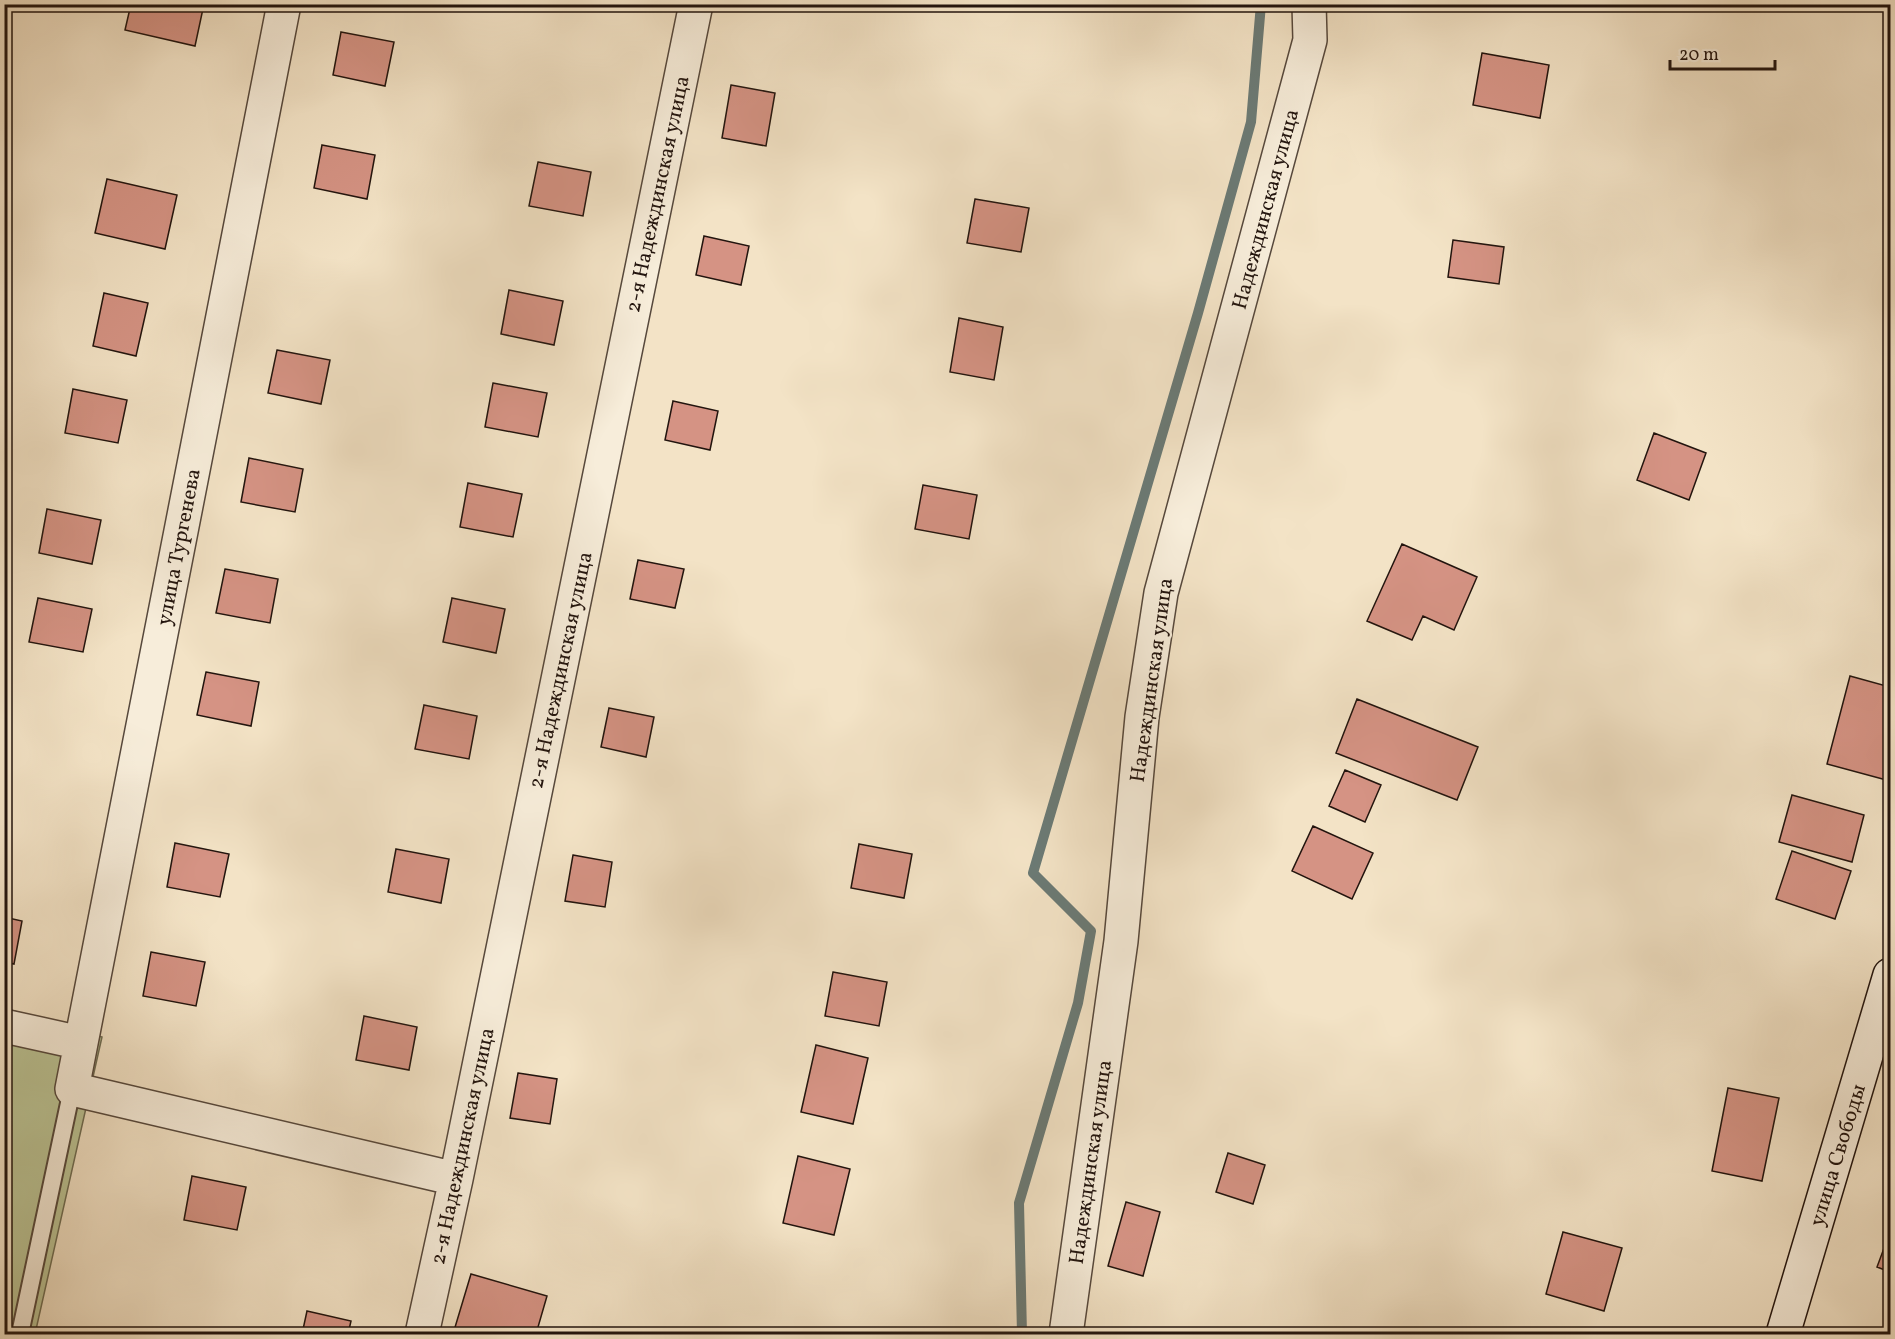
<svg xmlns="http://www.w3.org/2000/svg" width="1895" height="1339" font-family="Vollkorn,serif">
  <rect width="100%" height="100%" fill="#f3e3c6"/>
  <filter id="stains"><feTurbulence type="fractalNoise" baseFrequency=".00333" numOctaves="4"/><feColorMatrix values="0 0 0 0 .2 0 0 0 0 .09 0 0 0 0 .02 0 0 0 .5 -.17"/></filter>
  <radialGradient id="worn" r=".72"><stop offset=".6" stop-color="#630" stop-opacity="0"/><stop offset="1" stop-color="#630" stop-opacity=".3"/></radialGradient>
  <path fill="#bbc495" stroke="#6e6c52" stroke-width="1.5" d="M4,1008L102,1037L35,1334H5Z"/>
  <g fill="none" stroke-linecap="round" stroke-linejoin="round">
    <path stroke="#6b7a75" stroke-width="10" d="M1022,1334L1019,1203L1078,1003L1091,931L1033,873L1198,313L1251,122L1261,4"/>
  </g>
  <path fill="#d59384" stroke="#22140e" stroke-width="1.5" d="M131,4H204L195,46L125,30Z
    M359,4H392L391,10Z
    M341,32L394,42L385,86L333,75Z
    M1482,53L1549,65L1540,118L1473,105Z
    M731,85L775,93L766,146L722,138Z
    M322,145L375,155L367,199L314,188Z
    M538,162L591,172L583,216L529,206Z
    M107,179L177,195L165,249L95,233Z
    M975,199L1029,208L1021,252L967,243Z
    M704,236L749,246L741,285L696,275Z
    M1453,240L1504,247L1499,284L1448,277Z
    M509,290L563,301L554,345L501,334Z
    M104,293L148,303L136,356L93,346Z
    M959,318L1003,327L994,380L950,372Z
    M277,350L330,360L321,404L268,393Z
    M493,383L547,393L538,437L485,427Z
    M73,389L127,400L118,443L65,433Z
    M673,401L718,411L710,450L665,440Z
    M1654,433L1706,453L1689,500L1637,480Z
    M249,458L303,469L295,512L241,502Z
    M468,483L522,494L513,537L460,527Z
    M923,485L977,495L969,539L915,529Z
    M47,509L101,520L92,564L39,553Z
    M1402,544L1477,577L1454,630L1423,616L1412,640L1367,621Z
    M638,560L684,569L675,608L630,599Z
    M225,569L278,579L270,623L216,613Z
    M38,598L92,609L83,652L29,642Z
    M452,598L505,609L496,653L443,642Z
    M206,672L259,682L251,726L197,715Z
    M1850,676L1890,687V781L1827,764Z
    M1357,699L1478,747L1457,800L1336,753Z
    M424,705L477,716L469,759L415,749Z
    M609,708L654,717L646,757L601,747Z
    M1345,770L1381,785L1365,822L1329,806Z
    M1792,795L1864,815L1852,862L1779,842Z
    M1313,826L1373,853L1352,899L1292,871Z
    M175,843L229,854L220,897L167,887Z
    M859,844L912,854L904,898L851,888Z
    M396,849L449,859L441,903L388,892Z
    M1792,851L1851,871L1835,919L1776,899Z
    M573,855L612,862L605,907L565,901Z
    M4,917L22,921L14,964L4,962Z
    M151,952L205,962L196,1006L143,996Z
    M833,972L887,982L879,1026L825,1016Z
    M364,1016L417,1027L409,1070L356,1060Z
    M816,1045L868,1058L853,1124L801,1112Z
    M518,1073L557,1079L550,1124L510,1118Z
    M1728,1088L1779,1098L1762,1181L1712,1171Z
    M1228,1153L1265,1165L1253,1204L1216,1192Z
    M798,1156L850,1169L834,1235L783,1223Z
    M192,1176L246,1187L237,1230L184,1220Z
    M1126,1202L1160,1212L1143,1276L1108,1266Z
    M1563,1232L1622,1248L1604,1311L1546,1294Z
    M1890,1232V1272L1877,1267Z
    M471,1274L547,1296L536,1334H453Z
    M307,1311L351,1321L348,1334H302Z"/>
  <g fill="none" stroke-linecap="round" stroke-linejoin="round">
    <g stroke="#56483c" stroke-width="20">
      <path id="lane" d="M20,1334L72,1089"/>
    </g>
    <g stroke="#56483c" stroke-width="36">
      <path id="street" d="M284,4L72,1089L456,1179
        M4,1026L81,1043
        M422,1334L456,1179L696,4
        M1066,1334L1121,941L1142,717L1161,593L1310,40L1309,4"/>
    </g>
    <g stroke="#22140e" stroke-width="36">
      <path id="secondary" d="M1783,1334L1890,975"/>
    </g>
    <use href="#lane" stroke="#f7edda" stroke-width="16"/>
    <use href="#street" stroke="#f7edda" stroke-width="33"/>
    <use href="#secondary" stroke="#f7edda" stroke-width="33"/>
  </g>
  <g text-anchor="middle" stroke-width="4.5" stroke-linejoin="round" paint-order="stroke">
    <g font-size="21" fill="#22140e" stroke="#f7edda">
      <text transform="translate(657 194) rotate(-78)" y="7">2-я Надеждинская улица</text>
      <text transform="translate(1265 209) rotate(-75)" y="7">Надеждинская улица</text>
      <text transform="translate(178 547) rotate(-79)" y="7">улица Тургенева</text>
      <text transform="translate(560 670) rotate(-78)" y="7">2-я Надеждинская улица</text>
      <text transform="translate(1151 680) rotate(-82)" y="7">Надеждинская улица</text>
      <text transform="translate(462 1146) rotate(-78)" y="7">2-я Надеждинская улица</text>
      <text transform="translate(1837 1155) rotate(-73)" y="7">улица Свободы</text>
      <text transform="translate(1090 1162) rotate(-82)" y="7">Надеждинская улица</text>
    </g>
  </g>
  <rect width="1895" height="1339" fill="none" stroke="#f3e3c6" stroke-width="24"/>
  <rect x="6" y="6" width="1883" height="1327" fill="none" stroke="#22140e" stroke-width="3"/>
  <rect x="12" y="12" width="1871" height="1315" fill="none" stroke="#22140e" stroke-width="1.5"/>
  <path d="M1670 60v9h105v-9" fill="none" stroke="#22140e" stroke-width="3"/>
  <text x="1679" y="60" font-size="18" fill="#22140e" stroke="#f7edda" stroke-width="4.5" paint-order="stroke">20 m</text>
  <rect width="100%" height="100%" filter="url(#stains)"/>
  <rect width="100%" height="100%" fill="url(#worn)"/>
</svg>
